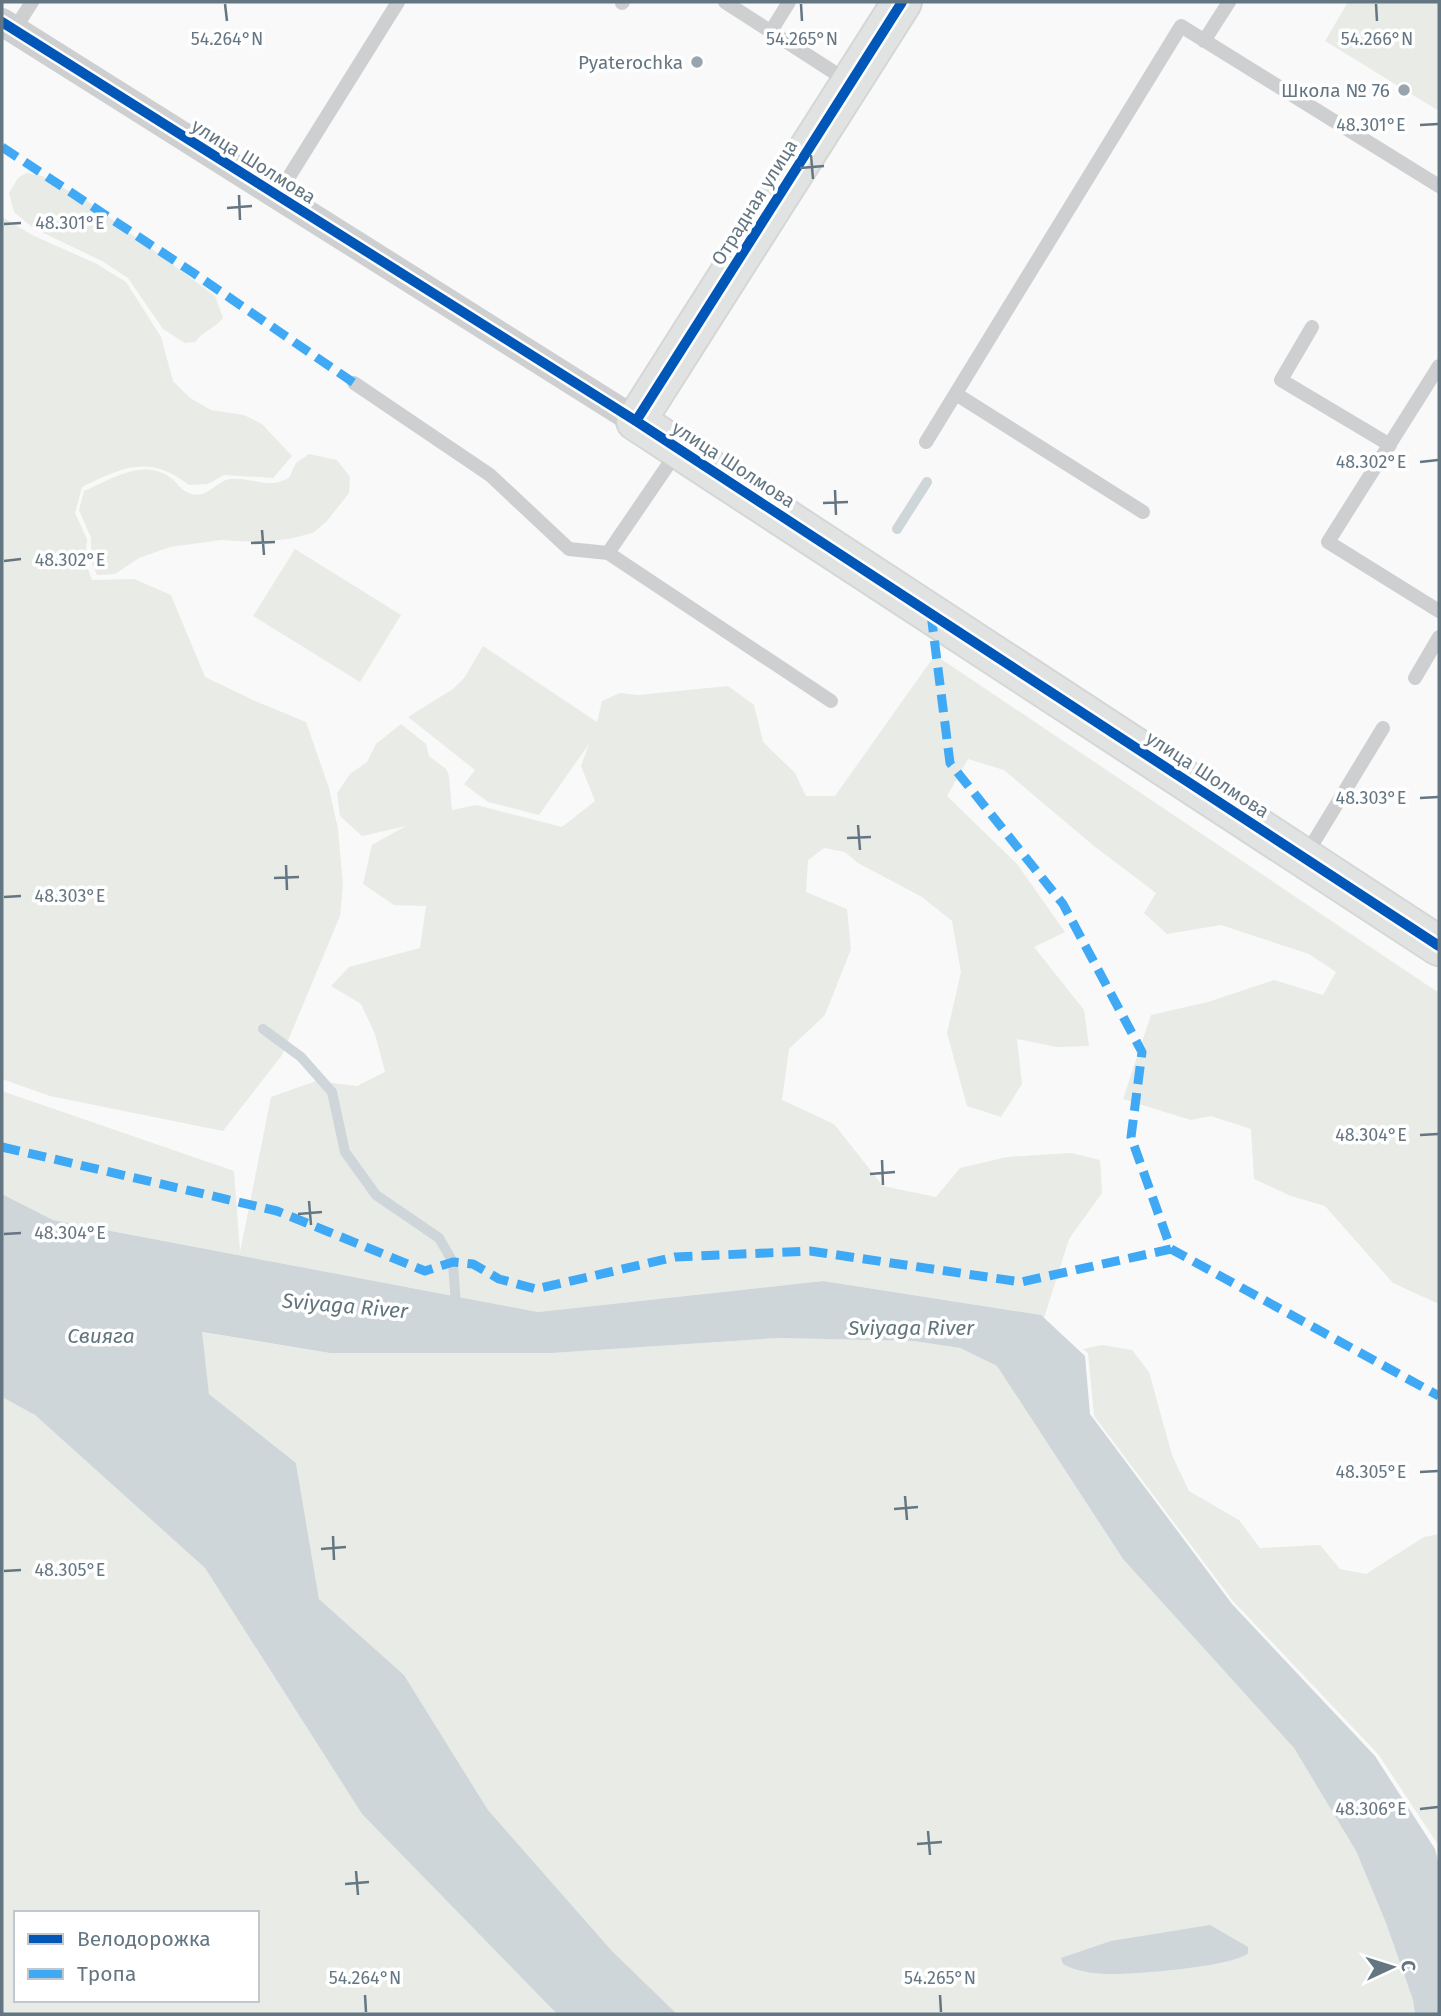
<svg xmlns="http://www.w3.org/2000/svg" width="1441" height="2016" font-family="'Fira Sans',sans-serif">
  <rect width="100%" height="100%" fill="#f9f9f9"/>
  <path fill="#e8ebe6" fill-rule="evenodd" d="M1348,2H1439V111L1325,41Z
    M26,173L42,176L87,201L215,296L223,318C215,328 203,331 195,342L185,343L163,329L128,278L102,261L33,228L14,212L9,193L18,178Z
    M2,217L32,235L97,264L126,282L161,337L173,381L190,398L211,410L244,415L262,424L292,456L273,478L224,475L208,484L189,485C149,454 123,467 82,487L75,513L87,539L85,561L92,580L134,579L171,595L205,677L255,701L306,722L329,788L338,829L343,885L340,916L282,1055L223,1131L50,1096L2,1079Z
    M309,454L337,460L350,477L349,493L327,521L313,533L289,539L255,542L221,540L170,547L139,558L115,574L97,575L91,560V538L79,510L84,491C110,480 144,457 171,478C179,484 180,491 192,494C209,498 216,481 230,479C246,477 259,484 274,483C278,483 284,480 289,478L296,463Z
    M295,549L401,615L360,682L253,616Z
    M483,646L597,722L602,701L620,693L638,695L728,686L754,705L763,742L795,773L806,796H835L935,655L1439,993V1304L1393,1283L1325,1206L1291,1196L1254,1179L1251,1129L1211,1116L1191,1120L1123,1099L1151,1015L1208,1002L1274,980L1323,995L1336,972L1309,954L1221,925L1167,934L1144,913L1156,893L1094,846L1004,770L968,759L947,796L1017,864L1065,932L1034,947L1084,1010L1089,1046L1057,1047L1017,1039L1022,1084L1001,1117L967,1106L947,1033L961,972L952,921L922,897L858,863L845,852L824,848L808,860L806,892L847,909L851,949L825,1015L789,1049L782,1100L834,1124L883,1186L936,1197L960,1168L1007,1157L1071,1153L1100,1160L1102,1193L1069,1239L1044,1318L1041,1315L823,1281L538,1312L53,1220L2,1194V1091L234,1171L240,1252L271,1097L316,1081L357,1086L385,1072L375,1034L361,1004L331,986L349,967L420,948L426,906L394,905L363,884L372,845L406,826L362,836L340,816L337,793L350,774L367,762L376,744L401,724L426,744L429,756L446,769L449,776L452,810L476,805L562,827L595,801L581,766L589,744L539,815L488,802L464,784L475,770L408,717L453,689L465,677Z
    M201,1332L330,1353H552L778,1338L914,1341L960,1348L997,1366L1123,1559L1294,1748L1356,1851L1386,1923L1413,2000L1415,2014H677L612,1951L488,1810L404,1675L319,1599L296,1463L209,1394Z
    M1102,1345L1132,1350L1149,1372L1172,1455L1189,1491L1239,1520L1260,1548L1320,1545L1340,1569L1366,1574L1424,1537L1439,1534V1846L1378,1754L1233,1601L1094,1416L1088,1353L1083,1349Z
    M2,1397L35,1415L205,1568L362,1814L557,2014H2ZM16,1913H257V2000H16Z"/>
  <path fill="#ced6d9" d="M2,1194L53,1220L538,1312L823,1281L1041,1315L1085,1356L1090,1414L1232,1604L1375,1756L1435,1849L1439,1865V2014H1415L1413,2000L1386,1923L1356,1851L1294,1748L1123,1559L997,1366L960,1348L914,1341L778,1338L552,1353H330L202,1332L209,1394L296,1463L319,1599L404,1675L488,1810L612,1951L677,2014H557L362,1814L205,1568L35,1415L2,1397Z
    M1210,1925L1248,1947V1953C1234,1967 1128,1975 1105,1974C1090,1973 1076,1971 1063,1964L1061,1958L1111,1941Z"/>
  <g fill="none" stroke-linecap="round" stroke-linejoin="round">
    <path stroke="#ced6d9" stroke-width="10" d="M897,529L927,482
      M263,1029L301,1057L332,1092L345,1152L376,1195L439,1238L453,1262L456,1307"/>
    <g stroke="#d5d6d7" stroke-width="42">
      <path id="secondary" d="M902,2L636,421L1439,946"/>
    </g>
    <path stroke="#cecfd0" stroke-width="14" d="M725,2L849,82
      M622,3L623,2
      M14,30L32,2
      M771,31L789,2
      M1204,41L1229,2
      M277,196L398,2
      M1312,327L1281,380L1390,445
      M1439,366L1328,542L1439,611
      M354,383L490,475L569,549L608,553
      M956,394L1143,512
      M926,442L1181,26L1439,186
      M679,449L608,553L831,701
      M1415,678L1439,637
      M1304,858L1383,728"/>
    <path stroke="#cecfd0" stroke-width="28" d="M2,22L636,421"/>
    <use href="#secondary" stroke="#e1e2e2" stroke-width="38"/>
    <path stroke="#3fa9f5" stroke-width="9" stroke-dasharray="18 9" stroke-linecap="butt" d="M2,147L192,272L354,383
      M931,614L950,763L1063,904L1142,1052L1131,1137L1171,1249L1439,1396
      M2,1147L277,1211L425,1271L453,1262L473,1264L499,1279L536,1289L675,1257L810,1251L1021,1282L1171,1249"/>
    <g stroke="#fff" stroke-width="15">
      <path id="cycleway" d="M2,22L636,421L1439,946
        M636,421L902,2"/>
    </g>
    <use href="#cycleway" stroke="#0057b8" stroke-width="10"/>
  </g>
  <path fill="none" stroke="#657683" stroke-width="2.5" d="M225,4L227,21M801,4L802,21M1376,4L1377,21M1420,125L1438,124M811,155L813,179M800,168L824,166M239,195L240,220M227,208L252,206M4,224L21,223M1420,462L1438,460M835,490L836,515M823,503L848,502M262,530L264,555M251,543L275,542M4,561L21,559M1420,798L1438,797M858,825L860,850M847,838L871,837M286,865L287,890M274,878L299,877M4,897L21,896M1420,1135L1438,1134M882,1160L883,1185M870,1174L895,1172M309,1201L311,1225M298,1214L322,1212M4,1234L21,1233M1420,1472L1438,1471M905,1496L907,1520M894,1509L918,1507M333,1536L334,1560M321,1549L346,1547M4,1571L21,1570M1420,1809L1438,1807M928,1831L930,1855M917,1844L942,1842M356,1871L358,1895M345,1884L369,1882M365,1995L366,2012M940,1995L941,2012"/>
  <g fill="#99a4ac" stroke="#fff" stroke-width="2.5">
    <circle cx="697" cy="62" r="7"/>
    <circle cx="1404" cy="90" r="7"/>
  </g>
  <g text-anchor="middle" stroke-width="7" stroke-linejoin="round" paint-order="stroke">
    <g font-size="19" fill="#657683" stroke="#fff" text-anchor="end">
      <text x="683" y="69">Pyaterochka</text>
      <text x="1390" y="97">Школа № 76</text>
    </g>
    <g font-size="19" fill="#657683" stroke="#fff">
      <text transform="translate(254 161) rotate(32)" y="7">улица Шолмова</text>
      <text transform="translate(754 202) rotate(-58)" y="7">Отрадная улица</text>
      <text transform="translate(734 464) rotate(33)" y="7">улица Шолмова</text>
      <text transform="translate(1208 774) rotate(33)" y="7">улица Шолмова</text>
    </g>
    <g font-size="21" font-style="italic" fill="#60757c" stroke="#fff">
      <text transform="translate(345 1306) rotate(5)" y="7">Sviyaga River</text>
      <text x="911" y="1335">Sviyaga River</text>
      <text x="101" y="1343">Свияга</text>
    </g>
  </g>
  <g font-size="18" text-anchor="middle" fill="#657683" stroke="#fff" stroke-width="7" stroke-linejoin="round" paint-order="stroke">
    <text x="227" y="45">54.264°N</text>
    <text x="802" y="45">54.265°N</text>
    <text x="1377" y="45">54.266°N</text>
    <text x="1371" y="131">48.301°E</text>
    <text x="70" y="229">48.301°E</text>
    <text x="1371" y="468">48.302°E</text>
    <text x="70" y="566">48.302°E</text>
    <text x="1371" y="804">48.303°E</text>
    <text x="70" y="902">48.303°E</text>
    <text x="1371" y="1141">48.304°E</text>
    <text x="70" y="1239">48.304°E</text>
    <text x="1371" y="1478">48.305°E</text>
    <text x="70" y="1576">48.305°E</text>
    <text x="1371" y="1815">48.306°E</text>
    <text x="365" y="1984">54.264°N</text>
    <text x="940" y="1984">54.265°N</text>
  </g>
  <rect width="1441" height="2016" fill="none" stroke="#657683" stroke-width="7"/>
  <rect x="14" y="1911" width="245" height="91" fill="#ffffff" stroke="#c1c8cd" stroke-width="2"/>
  <rect x="28" y="1934" width="35" height="10" fill="#0057b8" stroke="#c1c8cd" stroke-width="2"/>
  <text x="77" y="1946" font-size="21" fill="#657683">Велодорожка</text>
  <rect x="28" y="1969" width="35" height="10" fill="#3fa9f5" stroke="#c1c8cd" stroke-width="2"/>
  <text x="77" y="1981" font-size="21" fill="#657683">Тропа</text>
  <g transform="translate(1392 1967) rotate(86)" stroke="#ffffff" stroke-width="5" paint-order="stroke">
  <path d="M0-5L12 26L0 18L-12 26Z" fill="#657683"/>
  <text y="-10" font-size="19" font-weight="bold" text-anchor="middle" fill="#657683">С</text>
  </g>
</svg>
